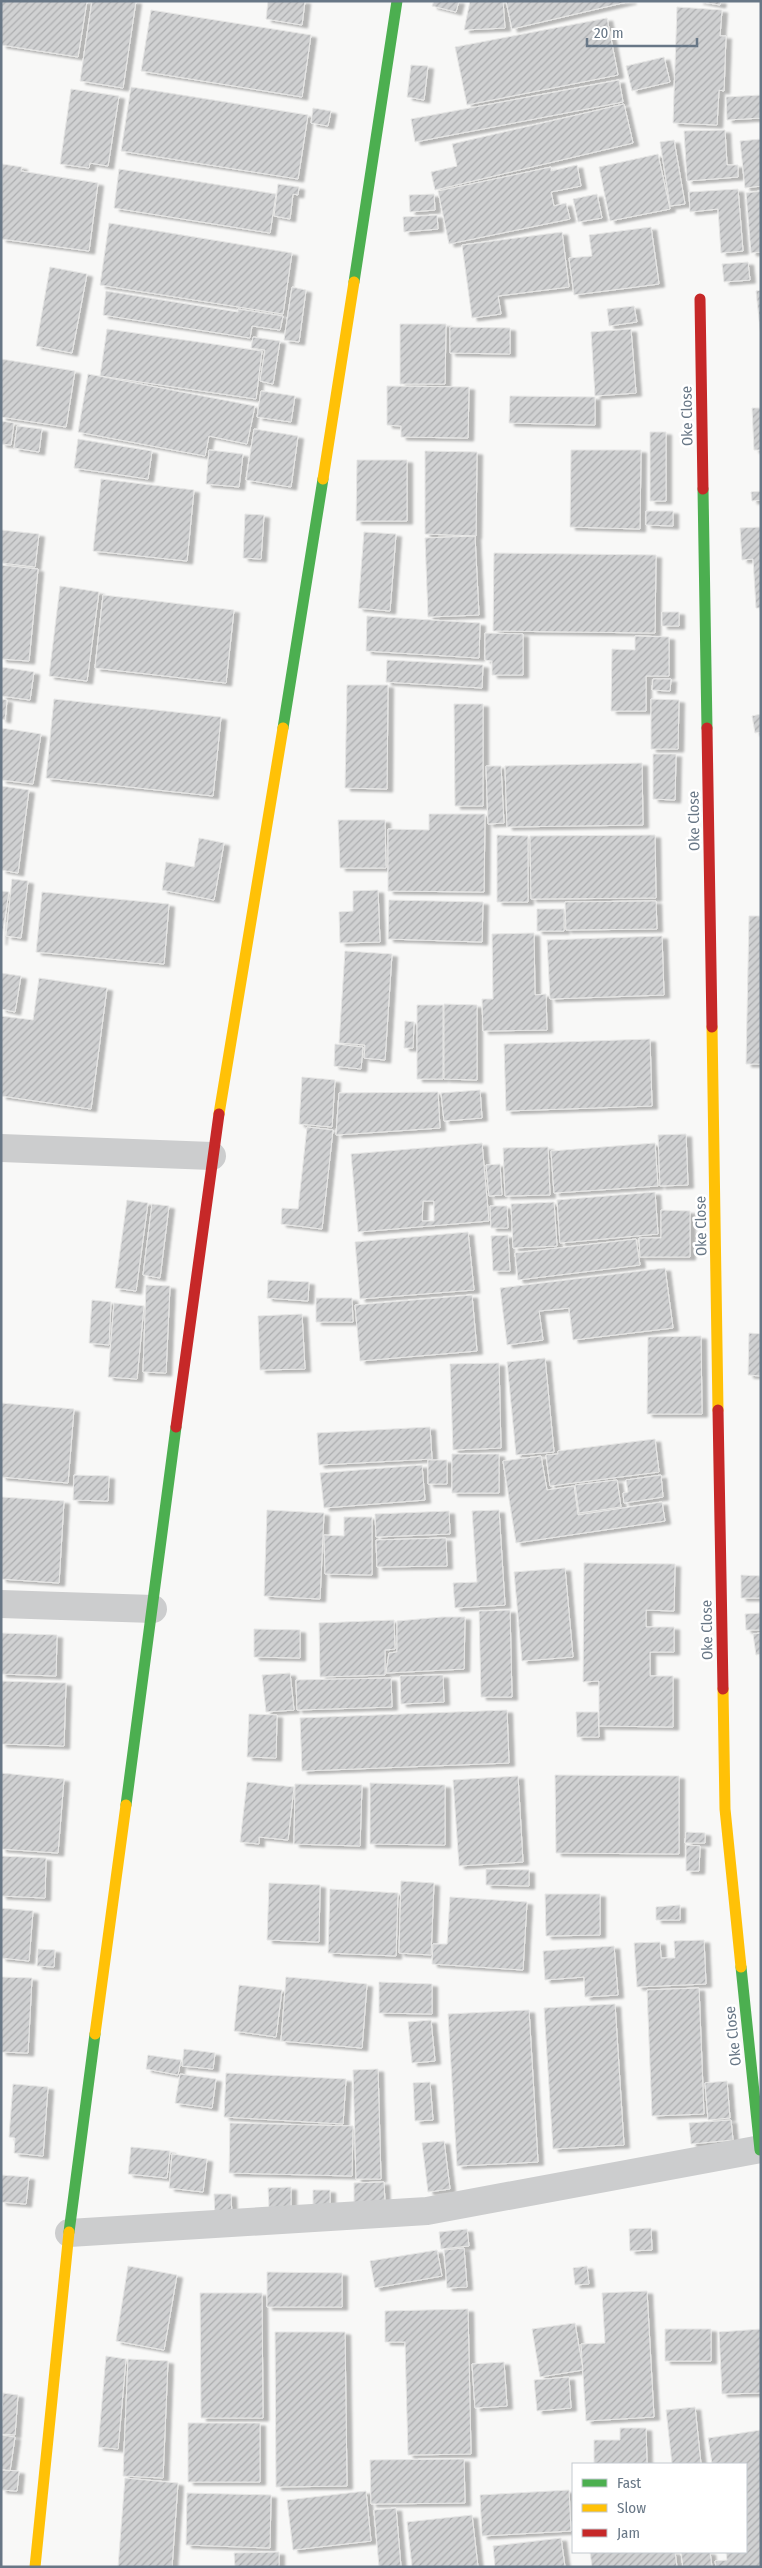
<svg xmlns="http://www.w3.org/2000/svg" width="762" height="2568" font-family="'Fira Sans Condensed',sans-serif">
  <defs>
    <pattern id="building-hatch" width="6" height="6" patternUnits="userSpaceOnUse" patternTransform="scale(1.25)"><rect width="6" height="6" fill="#d0d1d2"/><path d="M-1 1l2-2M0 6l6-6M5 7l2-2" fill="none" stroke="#adaeb0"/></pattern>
    <filter id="shadow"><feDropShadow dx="5.5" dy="3" stdDeviation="1" flood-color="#0004"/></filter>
  </defs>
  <rect width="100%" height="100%" fill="#f8f8f7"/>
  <path fill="url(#building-hatch)" stroke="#e7e7e6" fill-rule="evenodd" filter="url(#shadow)" d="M1,1H87L78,57L1,45Z
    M92,1H136L123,88L80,81Z
    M268,1H305L302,25L266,19Z
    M434,1H459L456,12L432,6Z
    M470,1H503L505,28L464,30Z
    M506,1H631L512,29Z
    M698,1H721L720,5Z
    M677,7L722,10L720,36H726L724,91L719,90L717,125L673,123Z
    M151,10L311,35L302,97L141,71Z
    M607,18L618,75L467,105L455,47Z
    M664,57L670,82L632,91L626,66Z
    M411,65L428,66L424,100L407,97Z
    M619,80L623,102L415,142L411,119Z
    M131,87L308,115L298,179L121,151Z
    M71,89L119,96L108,166L90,163L89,168L60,164Z
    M761,95V118L727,120L726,97Z
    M624,104L633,143L435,190L431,172L457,166L452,144Z
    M313,108L331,111L328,126L311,123Z
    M725,130L727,165H738V177L687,181L684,131Z
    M761,139V186L745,188L740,141Z
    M674,140L685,204L670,206L660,142Z
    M658,154L670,209L610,221L599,167Z
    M2,164L22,167L21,171L98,183L89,251L1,239Z
    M577,165L581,186L551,192L554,206L566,203L570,219L449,244L438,191L551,167V171Z
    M119,169L276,194L270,233L114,208Z
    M278,184L299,187L298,195L293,194L290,219L274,216Z
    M738,189L743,251L721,253L718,209L690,212L689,192Z
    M761,191V252L751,253L746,193Z
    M434,194L435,210L410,212L409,195Z
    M597,194L602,218L578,222L573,199Z
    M437,215L438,229L404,232L403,217Z
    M109,223L292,253L283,314L100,285Z
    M651,227L659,284L574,295L569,258L592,256L589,235Z
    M562,232L569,287L498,296L501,314L472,318L462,245Z
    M748,262L750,280L724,282L722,264Z
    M50,267L87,274L72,353L36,346Z
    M292,287L306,290L299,342L284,340Z
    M761,290V338L756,291Z
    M106,291L238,312V309L283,316L280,330L252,326L250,338L103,315Z
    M634,306L637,322L609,326L607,309Z
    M400,324H446L445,384H400Z
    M450,327L510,328V354L450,353Z
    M107,329L262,351L256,399L100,376Z
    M631,329L636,393L595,396L591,332Z
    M253,337L280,341L273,384L260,381L265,350L251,348Z
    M1,359L75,371L66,427L1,417Z
    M88,374L255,406L247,444L209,436L205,456L78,432Z
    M387,386L469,387L468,438L401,437V426L387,425Z
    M261,391L295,396L291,422L257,417Z
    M510,396L595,397V425L509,423Z
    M752,408H761V450H754Z
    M1,421L14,423L11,445L1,444Z
    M17,426L42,429L39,452L14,448Z
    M254,429L298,436L291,487L246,480Z
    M650,432H666V501H650Z
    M78,439L152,451L148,479L74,468Z
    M209,450L243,454L239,487L206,484Z
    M571,450H641L640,529L570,527Z
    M425,451L477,452L476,536L425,534Z
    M357,460H407V521H356Z
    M101,479L194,490L187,561L93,551Z
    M761,491V500L752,501L751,492Z
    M646,511H673V526L646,525Z
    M245,514L264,515L261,559L243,558Z
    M761,527V608H756L753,559L742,560L740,528Z
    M1,530L39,534L35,567L1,563Z
    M364,532L396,534L390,611L358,608Z
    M475,536L479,615L428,617L425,538Z
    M494,553L656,555L655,633L493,631Z
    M1,565L38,569L29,661L1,659Z
    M60,586L99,592L87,681L49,676Z
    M103,595L234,610L226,683L95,668Z
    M662,612H679V626H662Z
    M367,616L480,623L479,658L366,651Z
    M485,633L523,634V675H492V661L485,660Z
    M635,636L669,637V676H646V711H611L612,649L635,650Z
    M387,660L483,665L482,688L386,682Z
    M1,667L34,672L30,700L1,696Z
    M653,679H671L670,691L652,690Z
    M347,685H388L387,789L345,788Z
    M1,699L7,700L5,720L1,719Z
    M54,699L221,717L213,796L46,778Z
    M651,699L679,700L678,749H651Z
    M454,704H483V806H455Z
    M761,714V732L755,733L752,716Z
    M1,728L41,734L33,784L1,780Z
    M653,754H676L675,800L653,799Z
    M642,763L643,825L507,827L505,766Z
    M486,766H501L504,823L488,824Z
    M1,786L29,790L18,873L1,870Z
    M429,814H485L484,892L388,891V829L429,830Z
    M338,820H385L386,868H340Z
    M497,835L528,836V902H497Z
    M655,835L656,898L531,899L530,836Z
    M199,838L224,843L214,900L162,890L166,862L194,867Z
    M12,879L28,881L21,938L6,936Z
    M378,890L380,942L340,943L339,912L353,911V891Z
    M1,891L9,892L1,942Z
    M42,892L169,904L164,964L36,952Z
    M389,900L483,902L482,942L388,939Z
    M656,901L657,929L566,930L565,902Z
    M537,909H564V931H537Z
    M749,916H761V1064H746Z
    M534,933L535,995L546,994L547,1030L483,1031L482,999H493L492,934Z
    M662,936L664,995L550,999L547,940Z
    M345,951L392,954L385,1060L364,1058L365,1045L339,1043Z
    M1,973L21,976L15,1012L1,1009Z
    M39,978L107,988L91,1109L1,1096V1016L33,1020Z
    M444,1004L477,1005V1080L444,1079Z
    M417,1005H443V1079H417Z
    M405,1021L414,1022L413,1048H404Z
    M650,1039L652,1106L506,1111L504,1044Z
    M335,1044L363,1047L361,1069L334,1066Z
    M302,1077L335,1080L332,1127L299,1124Z
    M480,1090L482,1118L444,1121L441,1093Z
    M438,1092L440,1128L336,1135L339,1093Z
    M307,1127L333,1130L322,1229L281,1224L282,1208L298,1209Z
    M686,1134L688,1185L660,1186L658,1135Z
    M482,1143L489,1221L358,1232L351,1154ZM423,1201H434V1221H422Z
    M655,1143L658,1186L554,1193L551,1151Z
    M548,1147L550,1195L505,1196L503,1148Z
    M500,1164L502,1195L489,1196L486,1165Z
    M655,1192L658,1234L560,1243L557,1200Z
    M127,1200L148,1203L136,1291L115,1288Z
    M554,1202L557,1246L513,1248L511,1204Z
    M152,1204L169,1206L160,1278L143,1275Z
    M490,1206H507L508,1228H491Z
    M661,1210L690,1211V1257H640L639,1238H661Z
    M468,1232L474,1290L360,1299L355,1242Z
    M508,1235L510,1271H493L491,1236Z
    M636,1239L640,1265L518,1280L515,1253Z
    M665,1268L673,1328L573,1340L569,1308L539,1311L543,1340L507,1345L500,1288Z
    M268,1280L309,1282L308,1301L267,1298Z
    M146,1285L170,1286L166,1373L143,1372Z
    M472,1295L477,1351L360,1361L355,1305Z
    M316,1298H352L353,1322H316Z
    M92,1300L111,1302L109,1345L89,1343Z
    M114,1303L144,1306L137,1379L108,1377Z
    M302,1314L305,1369L260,1370L258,1316Z
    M749,1333L761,1334V1376L748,1375Z
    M701,1336L702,1414H647L648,1337Z
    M545,1358L554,1452L516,1455L507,1362Z
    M499,1363L501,1448L453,1450L450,1364Z
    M1,1403L74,1409L68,1483L1,1477Z
    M430,1427L432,1459L319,1465L317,1433Z
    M655,1439L659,1472L550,1486L546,1455L558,1454V1451Z
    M452,1454H499V1493H452Z
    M541,1456L547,1490L574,1486L578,1515L662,1502L665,1521L516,1543L503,1461Z
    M428,1460H447V1484H428Z
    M422,1465L425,1500L324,1508L320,1473Z
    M74,1475L109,1476L108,1501L73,1500Z
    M661,1475L663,1497L624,1503L623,1493L628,1492L626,1480Z
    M617,1480L621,1507L579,1513L575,1485Z
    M1,1497L64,1501L59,1583L1,1579Z
    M267,1510L324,1513L320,1599L264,1596Z
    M499,1510L505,1605L455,1608L453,1583L477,1582L472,1511Z
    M449,1511L450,1534L376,1537L375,1514Z
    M344,1517H372V1575L325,1574L324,1535L344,1536Z
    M446,1538L447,1566L377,1567L376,1540Z
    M584,1563L675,1564L674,1611L646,1610V1627H674V1652H650V1676H673V1727L599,1726V1681L583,1682Z
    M565,1568L573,1657L522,1661L514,1572Z
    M741,1575L761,1576V1598H741Z
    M510,1610L512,1697H481L479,1611Z
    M761,1613V1630H746L745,1614Z
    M442,1617H465L464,1669L386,1673L389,1653L397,1652V1621Z
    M394,1620L395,1649L385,1650V1675L320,1677L319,1623Z
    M254,1629L300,1630V1658L254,1657Z
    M1,1633L57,1635L56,1676L1,1674Z
    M761,1633V1654L756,1655L753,1634Z
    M290,1673L294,1710L266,1712L262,1675Z
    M443,1675L444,1702L401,1704L400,1676Z
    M391,1678L392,1707L297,1710L296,1680Z
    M1,1681L66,1683L64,1746L1,1744Z
    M507,1710L509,1763L302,1771L300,1718Z
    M576,1712H598L599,1737H577Z
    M249,1714L277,1715L276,1758L247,1757Z
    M1,1773L64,1779L58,1853L1,1849Z
    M555,1775L679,1776V1854L556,1853Z
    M518,1776L523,1862L459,1866L453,1780Z
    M247,1782L294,1787L288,1840L259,1837V1844L240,1842Z
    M370,1783L445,1785V1845L370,1844Z
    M295,1784L362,1785L360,1846L294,1844Z
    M686,1832L705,1833V1843H685Z
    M686,1845L700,1846L699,1871H686Z
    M1,1856L46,1858L45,1898L1,1896Z
    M486,1869L529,1870V1886L486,1885Z
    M401,1881L434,1883L431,1955L399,1953Z
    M269,1883L320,1885L319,1942L267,1940Z
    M330,1889L398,1893L396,1956L328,1953Z
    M545,1894H600V1935L546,1936Z
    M450,1897L527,1902L523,1970L432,1964L433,1944H447Z
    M680,1905V1920H656V1907Z
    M1,1908L33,1911L29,1961L1,1958Z
    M704,1940L706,1984L637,1987L634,1943L660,1942L661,1958H675L674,1941Z
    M614,1946L618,1995L585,1997L584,1977L545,1980L543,1951Z
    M38,1949L55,1950L54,1967L37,1966Z
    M1,1977L32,1978L28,2053L1,2052Z
    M286,1977L367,1984L362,2048L281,2041Z
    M379,1982L432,1984V2014L379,2013Z
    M239,1985L282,1990L276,2037L234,2031Z
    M699,1988L704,2114L652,2116L647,1990Z
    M615,2004L624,2145L553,2149L544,2008Z
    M529,2010L538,2162L457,2166L448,2014Z
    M431,2020L435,2061L412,2063L408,2022Z
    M184,2049L215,2053L213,2069L182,2066Z
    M148,2055L181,2060L178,2075L146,2069Z
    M378,2069L381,2179H356L353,2070Z
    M226,2073L346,2079L343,2124L224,2117Z
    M180,2074L216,2079L212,2108L175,2103Z
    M727,2081L730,2118L708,2120L705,2083Z
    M430,2082L433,2120L415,2121L413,2083Z
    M13,2084L48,2087L43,2156L14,2153L15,2138L9,2137Z
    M731,2120L733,2140L691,2144L689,2123Z
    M230,2123L353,2126L352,2176L229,2173Z
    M444,2141L450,2189L428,2192L422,2143Z
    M131,2147L170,2151L167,2178L128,2174Z
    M172,2154L207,2159L203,2192L169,2188Z
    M1,2175L29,2177L26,2204L1,2202Z
    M384,2182L385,2203L354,2204V2183Z
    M291,2187V2208H269L268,2188Z
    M313,2190H330V2215H313Z
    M214,2194H231L232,2218L215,2217Z
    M651,2228L652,2250L630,2251L629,2229Z
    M467,2229L469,2246L441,2249L439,2232Z
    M464,2248L467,2287L447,2288L444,2250Z
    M437,2250L442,2276L375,2288L370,2261Z
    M128,2266L177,2275L164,2350L116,2341Z
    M587,2266L589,2284L575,2285L573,2268Z
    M267,2272L342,2273V2307H267Z
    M647,2291L654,2417L586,2421L581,2344L605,2343L602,2293Z
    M200,2293H262L263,2418H201Z
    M468,2309L471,2454L408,2455L405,2342H385V2311Z
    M575,2323L583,2370L540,2377L532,2329Z
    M665,2329H711V2361H665Z
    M761,2329V2393L722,2394L719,2332Z
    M275,2332H345L347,2486L276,2487Z
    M106,2356L126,2359L118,2449L98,2447Z
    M128,2359L168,2361L163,2478L123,2476Z
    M504,2362L507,2406L475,2408L472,2364Z
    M569,2377L571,2408L537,2411L534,2380Z
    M3,2393L18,2395L15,2435L1,2434Z
    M695,2407L701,2464H672L666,2410Z
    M188,2423H260V2482H188Z
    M620,2428H646L647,2464H594V2440H620Z
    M761,2430V2567H716L715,2561L727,2560L726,2552H746V2464H712L708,2438Z
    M1,2435L15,2437L10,2471L1,2469Z
    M464,2459L465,2503L371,2504L370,2460Z
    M1,2470L19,2471L17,2491L1,2490Z
    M125,2478L178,2483L172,2567H118Z
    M569,2490L571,2531L482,2536L480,2495Z
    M366,2491L371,2541L293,2550L287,2500Z
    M187,2493L271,2495L270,2548L186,2545Z
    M396,2508L401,2567H379L374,2510Z
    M472,2515L478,2567H412L407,2522Z
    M561,2538L565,2567H495L493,2546Z
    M279,2552V2567H235L234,2553Z
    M590,2552H675L677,2567H592Z
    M681,2552H710L712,2567H683Z"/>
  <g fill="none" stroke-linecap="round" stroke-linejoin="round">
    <path stroke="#cccdce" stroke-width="28" d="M1,1148L212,1156
      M1,1604L153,1609
      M69,2233L427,2211L761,2149"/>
    <path stroke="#4caf50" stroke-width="11" d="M354,282L397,1
      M703,489L707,728
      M283,728L323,479
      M126,1805L176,1427
      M741,1967L760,2150
      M69,2232L95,2034"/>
    <path stroke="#ffc107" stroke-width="11" d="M323,479L354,282
      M712,1027L718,1410
      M219,1114L283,728
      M723,1689L725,1809L741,1967
      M95,2034L126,1805
      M35,2567L69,2232"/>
    <path stroke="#c62828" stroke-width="11" d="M700,299L703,489
      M707,728L712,1027
      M718,1410L723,1689
      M176,1427L219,1114"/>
  </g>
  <g text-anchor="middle" stroke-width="5" stroke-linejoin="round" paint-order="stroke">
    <g font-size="15" fill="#687786" stroke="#fff">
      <text transform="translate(687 416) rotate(-91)" y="5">Oke Close</text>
      <text transform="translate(694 821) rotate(-91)" y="5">Oke Close</text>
      <text transform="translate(701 1226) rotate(-91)" y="5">Oke Close</text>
      <text transform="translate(707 1630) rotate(-91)" y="5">Oke Close</text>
      <text transform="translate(733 2036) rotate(-96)" y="5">Oke Close</text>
    </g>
  </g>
  <rect width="762" height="2568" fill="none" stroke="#687786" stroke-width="5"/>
  <rect x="572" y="2463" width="175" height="90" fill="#ffffff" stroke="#c3c9cf"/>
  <rect x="582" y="2479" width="25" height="8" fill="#4caf50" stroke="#c3c9cf"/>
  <text x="617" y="2488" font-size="15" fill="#687786">Fast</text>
  <rect x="582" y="2504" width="25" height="8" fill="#ffc107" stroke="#c3c9cf"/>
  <text x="617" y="2513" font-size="15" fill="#687786">Slow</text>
  <rect x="582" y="2529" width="25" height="8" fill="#c62828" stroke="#c3c9cf"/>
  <text x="617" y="2538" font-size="15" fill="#687786">Jam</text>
  <path d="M587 38v8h110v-8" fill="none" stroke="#687786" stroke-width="2.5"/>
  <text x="594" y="38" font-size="15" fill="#687786" stroke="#ffffff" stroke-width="4" paint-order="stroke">20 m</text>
</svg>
